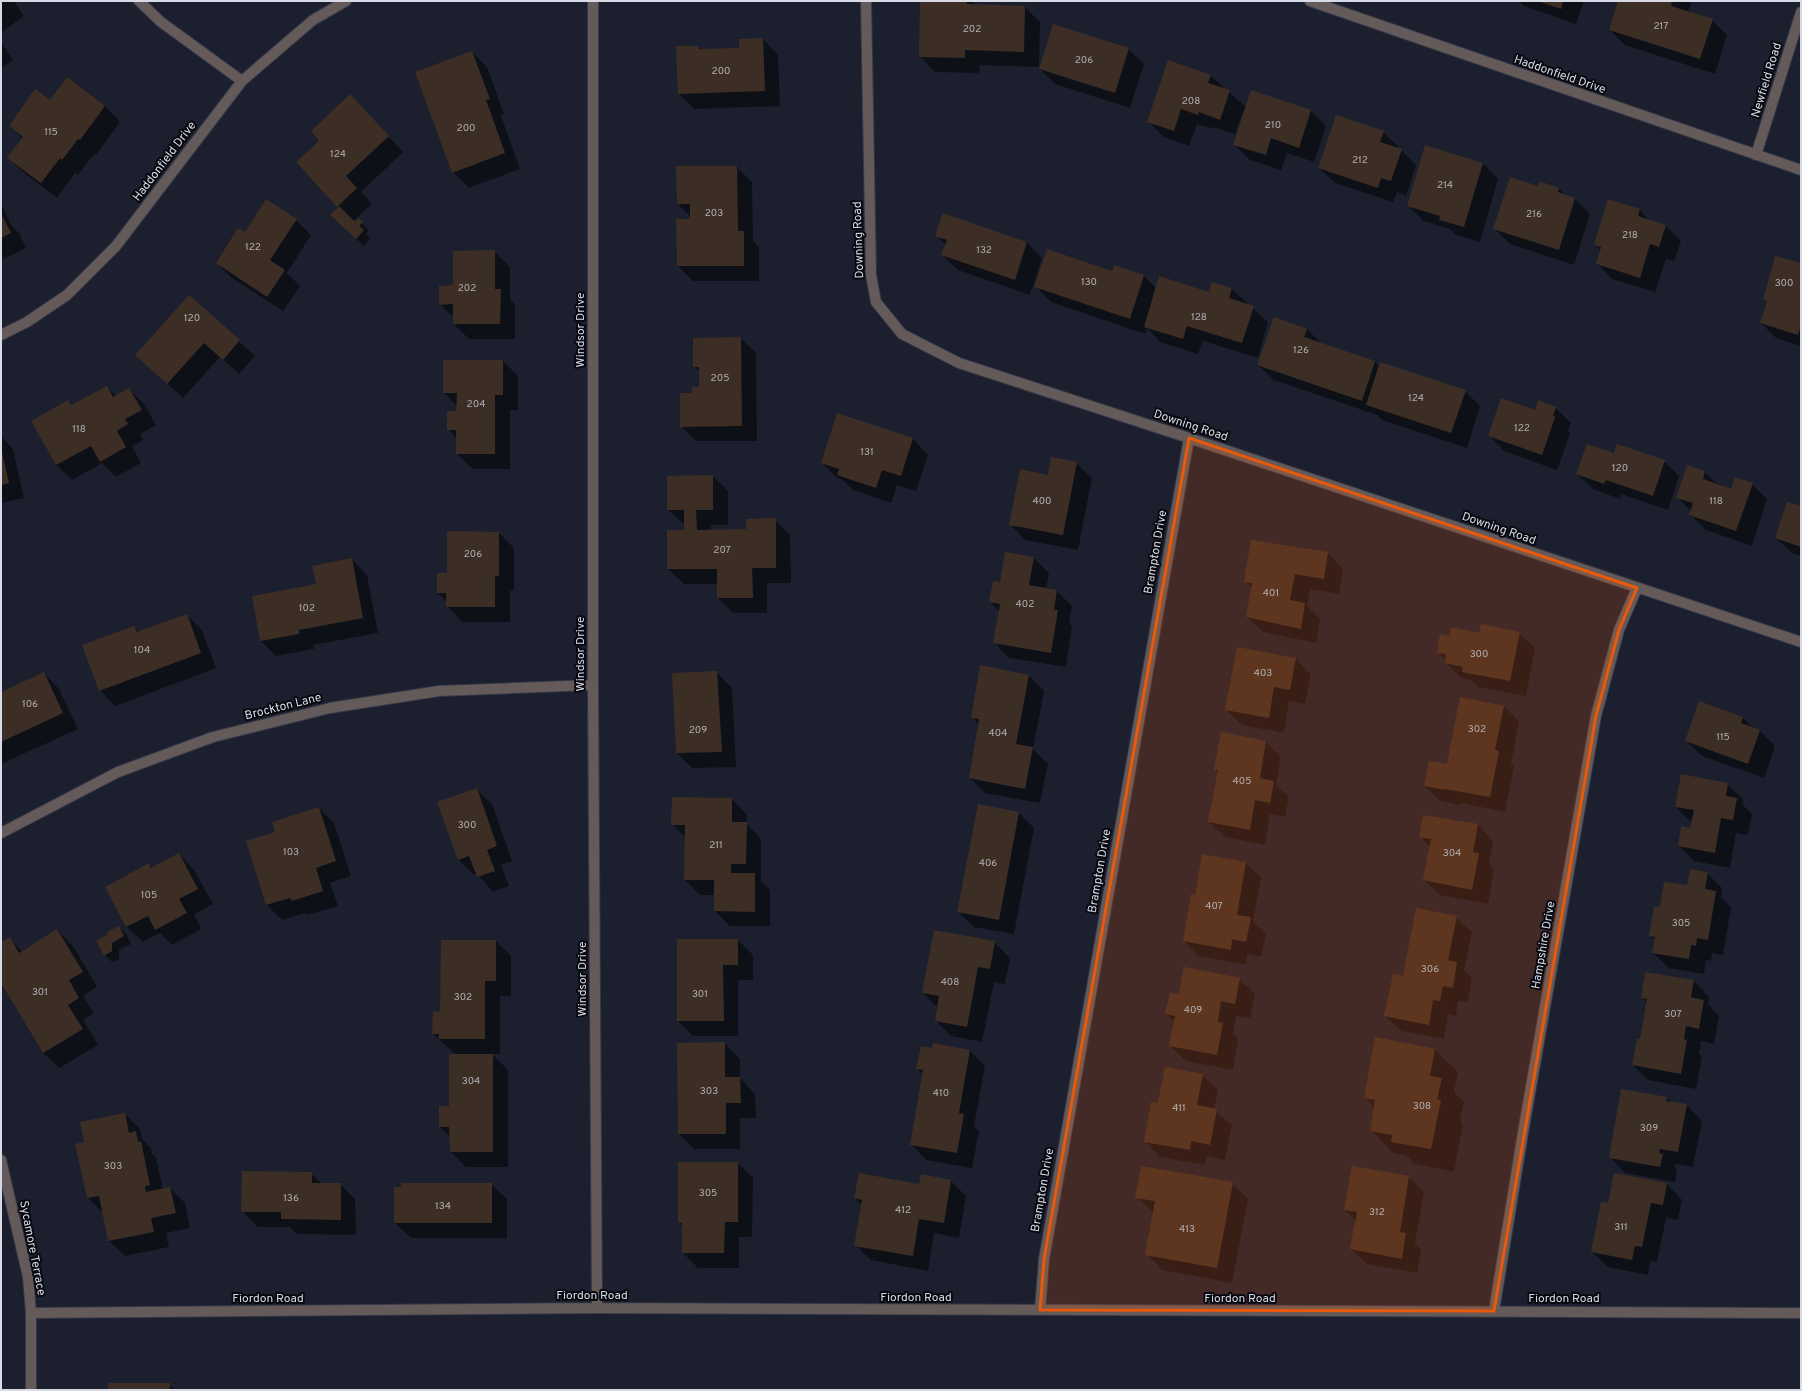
<svg xmlns="http://www.w3.org/2000/svg" width="1802" height="1391" font-family="Overpass,sans-serif">
  <rect width="100%" height="100%" fill="#1c1f2e"/>
  <path fill="#0007" d="M1,1H14L24,16L1,33Z
    M921,1H972L977,6L1025,7L1040,22L1039,67L980,65L979,73L935,72L920,56Z
    M1519,1H1584L1576,24L1524,6Z
    M1619,1H1692L1688,12L1712,20L1727,35L1715,74L1625,45L1610,30Z
    M763,39L778,55L780,106L694,109L679,94L699,47L702,50L740,49Z
    M1,42L13,60L1,69Z
    M1128,49L1144,64L1130,108L1055,84L1040,69Z
    M472,52L487,67L504,114L501,116L520,169L469,188L453,172Z
    M1169,62L1211,76L1247,108L1252,92L1311,111L1326,126L1314,162L1287,153L1281,170L1250,160L1235,145L1245,112H1243L1235,134L1214,127L1213,129L1197,124L1189,146L1164,137L1149,122Z
    M50,101L105,106L120,122L96,155L94,154L78,175L75,173L57,198L24,173L8,158L23,139L10,126Z
    M365,111L403,152L361,192L372,204L353,221L355,223L359,220L369,231L366,234L370,238L364,246L332,215L339,207L297,162L320,141Z
    M1383,132L1399,147L1398,149L1401,150L1416,165L1406,196L1397,192L1393,202L1335,183L1319,168Z
    M1426,146L1483,163L1498,179L1480,242L1456,235L1450,229L1423,221L1408,205Z
    M737,167L752,182L753,241L759,247V281H693L678,266L677,220H691V217L678,204Z
    M1539,187L1559,188L1566,196L1574,198L1590,214L1574,265L1510,244L1495,229Z
    M1,203L11,225L19,233L26,248L1,260Z
    M1640,210L1650,221L1665,225L1681,241L1674,261L1666,259L1655,292L1612,279L1597,263L1601,251L1595,245Z
    M943,215L1027,242L1042,258L1030,295L958,270L942,255L946,245L937,236Z
    M296,220L311,235L287,273L300,286L283,311L232,278L217,263L245,234Z
    M494,251L510,267V299L515,305V339H469L454,324V318L440,304L454,286Z
    M1801,264V346L1776,338L1761,323L1767,303L1764,299Z
    M1113,272L1144,276L1157,289L1210,293L1232,289L1268,322L1258,358L1203,341L1198,354L1160,342L1147,328L1145,334L1051,302L1036,287Z
    M189,296L255,356L239,374L220,357L183,398L152,370Z
    M1307,329L1321,343L1375,362L1380,366L1465,391L1480,406L1467,448L1382,420L1377,415L1274,380L1258,365Z
    M740,338L756,353L757,441H696L681,426L693,394L700,388V372L694,366Z
    M503,361L518,376V410H510V469H473L457,454V439L448,429L457,412V406L444,393Z
    M107,387L116,396L129,389L144,404L156,425L140,434L143,440L132,446L141,463L116,477L102,463L72,480L56,465L32,422L68,402L73,406Z
    M1556,408L1571,423L1568,431L1570,434L1557,470L1504,451L1489,435Z
    M838,415L913,439L928,455L916,491L897,485L891,503L853,490L843,480L837,478L822,463Z
    M1,436L13,449L24,498L1,503Z
    M1615,454L1664,461L1679,476L1668,510L1621,494L1620,499L1593,489L1577,474Z
    M1076,463L1092,478L1078,550L1025,540L1010,524L1048,476Z
    M1705,472L1718,485L1731,490L1752,484L1767,499L1752,546L1706,530L1690,514L1691,511L1677,497Z
    M713,476L728,491V525H711V531L747,530L775,520L790,535L791,583H767V613H733L718,598V584H684L668,569L685,531V525L668,510Z
    M1801,507V556L1792,553L1776,538Z
    M499,533L514,548V590L510,591V622H462L447,606V602L438,593L448,574Z
    M1252,541L1328,553L1343,569L1339,594L1310,589L1307,606L1320,619L1316,643L1263,632L1247,617L1252,588L1245,581Z
    M1006,553L1034,558L1049,573L1046,589L1057,591L1072,606L1069,623L1072,626L1066,667L1009,658L994,642L999,611L990,602L1000,583Z
    M352,559L367,575L378,633L313,645L314,649L276,656L261,641L317,585Z
    M187,615L202,630L216,668L115,706L100,690L134,627L139,632Z
    M1519,633L1535,648L1526,696L1478,687L1472,681L1461,678L1446,663V661L1438,652L1451,637Z
    M1296,659L1311,675L1305,704L1289,701L1284,733L1242,725L1226,710Z
    M716,672L732,688L736,767L692,768L677,753Z
    M44,673L59,689L78,729L1,764V693Z
    M1029,675L1044,691L1033,749L1048,764L1040,803L985,793L970,778L979,725L972,717Z
    M1700,703L1743,718L1753,728L1760,731L1775,746L1764,778L1702,756L1686,741Z
    M1504,706L1519,722L1511,764L1514,767L1505,812L1461,803L1460,805L1440,801L1425,786L1447,765Z
    M1266,742L1281,757L1276,785L1289,797L1285,817L1270,814L1265,845L1225,837L1209,822L1219,773L1215,769Z
    M1727,784L1743,799L1742,804L1752,814L1748,835L1736,833L1730,868L1694,861L1679,846L1691,829V822L1676,807Z
    M476,789L492,804L512,861L501,865L509,886L493,892L477,874L474,875L459,860Z
    M732,799L747,815V824L761,839V881L770,890V926H730L715,911V895H700L685,880L686,838L672,824Z
    M979,805L1019,813L1034,828L1014,934L974,927L958,912Z
    M319,808L334,823L351,876L330,883L338,906L308,915L305,913L282,920L267,905L277,832Z
    M1423,816L1478,825L1493,841L1489,864L1494,869L1488,904L1440,895L1424,880L1430,847L1420,836Z
    M179,854L194,870L213,904L194,914L201,929L172,945L160,933L143,942L127,927L106,887L149,864L153,868Z
    M1203,855L1246,863L1261,878L1253,921L1266,934L1261,957L1247,954L1246,965L1199,956L1184,941L1195,896Z
    M1707,873L1722,888L1721,897L1731,907L1723,955L1712,953L1711,961L1706,960L1704,974L1669,968L1653,953L1655,940L1651,936L1661,909Z
    M1456,917L1472,932L1464,970L1472,978L1468,1002L1458,1001L1456,1016L1448,1014L1444,1039L1401,1031L1385,1016L1403,977Z
    M119,927L126,934L131,944L119,950V959L112,962L105,955Z
    M57,930L73,946L97,987L83,996L94,1013L83,1020L98,1045L59,1068L43,1053L1,981V944L9,938L22,951Z
    M738,940L753,955V980H738V1036H693L678,1021Z
    M496,941L511,956V996H500V1054H492L508,1070V1167H466L451,1152L450,1137L440,1127L450,1107L456,1055L433,1034L441,1013Z
    M994,942L1010,958L1005,984L994,982L982,1042L951,1036L936,1021L938,1008L923,993Z
    M1239,979L1255,994L1250,1018L1236,1016L1233,1034L1238,1039L1233,1070L1186,1061L1170,1046L1175,1022L1166,1014L1180,995Z
    M1694,981L1709,997L1708,1004L1719,1016L1714,1044L1701,1041L1699,1054L1702,1056L1696,1089L1648,1080L1633,1065L1641,1041L1647,1003L1642,997Z
    M1376,1038L1435,1050L1458,1072L1454,1092L1464,1102L1460,1121L1463,1124L1454,1172L1415,1164L1406,1155L1393,1153L1371,1130L1375,1108L1365,1098Z
    M725,1043L740,1059V1078L755,1094L756,1118H740V1149H694L679,1134Z
    M934,1044L970,1051L985,1066L974,1126L979,1131L972,1168L926,1160L911,1144L924,1075L917,1069L933,1049Z
    M1202,1075L1218,1090L1214,1110L1232,1125L1225,1160L1206,1156L1205,1165L1160,1157L1145,1141L1159,1105Z
    M1666,1098L1671,1102L1687,1105L1702,1121L1693,1167L1675,1164L1674,1167L1677,1170L1675,1182L1625,1173L1610,1157Z
    M125,1114L140,1129L142,1139L151,1148L152,1154L156,1157L163,1190L170,1188L185,1203L190,1228L166,1233L169,1247L125,1256L109,1241L103,1213L88,1198L77,1145L86,1143Z
    M738,1163L753,1178L752,1237H739V1268H698L683,1253V1227L679,1223Z
    M1353,1167L1409,1177L1424,1192L1415,1243L1421,1249L1417,1273L1367,1264L1351,1249L1356,1221L1345,1210Z
    M311,1173L322,1184H340L355,1199L356,1235L297,1234L290,1227H258L242,1211Z
    M1615,1174L1667,1184L1682,1200L1678,1220L1666,1218L1657,1262L1650,1261L1648,1275L1608,1267L1592,1252L1609,1204Z
    M951,1181L966,1196L959,1238L934,1233L928,1271L871,1260L855,1245L862,1205L855,1198Z
    M1232,1183L1248,1199L1232,1283L1162,1270L1147,1254L1154,1213L1136,1197Z
    M491,1184L507,1199V1238H411L395,1223Z
    M169,1384L175,1390H109Z"/>
  <path fill="#3d2e25" d="M920,1H967V4L1025,6L1024,52L965,50V58L919,57Z
    M1538,1H1563L1561,9Z
    M1618,1H1672L1671,6L1713,19L1700,59L1609,30Z
    M1053,24L1129,48L1115,93L1039,69Z
    M763,38L765,91L678,94L676,46H699V49L739,48V39Z
    M472,51L490,99L486,100L505,153L452,173L415,72Z
    M1168,60L1211,75L1208,83L1230,90L1220,120L1199,112L1198,115L1181,109L1174,131L1147,122Z
    M67,77L105,106L80,140L78,139L62,160L60,158L41,183L7,158L23,137L9,126L35,89L50,100Z
    M1251,90L1311,110L1299,148L1271,138L1266,155L1233,145Z
    M350,94L389,136L346,176L357,188L337,207L296,162L319,141L311,131Z
    M1336,115L1384,131L1380,142L1402,149L1391,181L1381,178L1378,188L1318,168Z
    M1425,145L1483,163L1464,227L1439,220L1440,216L1407,206Z
    M676,166H737L738,231H744V266H677L676,219H690V204H677Z
    M1510,177L1538,186L1539,181L1559,188L1558,192L1575,198L1559,250L1493,229Z
    M266,199L297,219L270,260L285,270L267,297L216,263L238,228L245,232Z
    M1608,199L1640,209L1638,216L1666,225L1659,247L1650,244L1640,278L1596,264L1601,247L1594,245Z
    M339,206L355,222L359,218L363,222L359,226L364,230L356,239L330,215Z
    M943,213L1027,242L1015,280L941,255L947,240L935,236Z
    M3,217L11,233L1,238V218Z
    M1047,249L1112,271L1114,265L1144,275L1130,319L1034,287Z
    M495,250V289H501L500,324H453V304L439,305V286L453,285V251Z
    M1775,256L1801,263V325L1798,335L1760,323L1767,301L1763,300Z
    M1159,276L1209,292L1212,282L1232,288L1229,298L1254,306L1242,343L1187,326L1183,339L1144,327Z
    M189,295L240,340L223,360L204,343L167,384L135,355Z
    M1274,317L1307,329L1304,337L1375,361L1362,401L1257,365Z
    M741,337L742,426L680,427V393H692V387H699V367H693V338Z
    M443,360H503V395H495V454H456V430H447V411H456L457,393H443Z
    M1380,362L1466,390L1451,433L1366,405Z
    M107,386L113,397L129,388L142,410L125,419L128,424L117,431L126,447L100,462L91,446L56,465L31,421L68,400L71,405Z
    M1501,398L1535,410L1538,400L1556,407L1553,416L1555,417L1542,455L1488,436Z
    M837,413L913,438L901,476L882,470L876,488L837,475L839,469L821,463Z
    M1587,444L1614,453L1617,444L1665,460L1653,496L1606,480L1604,484L1576,474Z
    M1,448L9,483L1,485Z
    M1051,457L1077,462L1063,535L1009,525L1020,469L1048,475Z
    M1687,465L1705,471L1703,479L1731,489L1735,477L1753,483L1736,531L1689,515L1693,503L1676,498Z
    M713,475V510H696L697,530L746,529V519L776,518V568H752L753,598H717V569H667V530H684V510H667V476Z
    M1787,502L1801,506V547L1775,538Z
    M447,531L499,532V576H495V607H446V593H437V573H447Z
    M1251,540L1328,552L1324,579L1295,574L1290,600L1305,603L1301,629L1246,617L1252,583L1244,582Z
    M1005,552L1034,557L1029,585L1057,590L1054,610H1058L1051,653L993,643L1000,604L989,602L993,581L1000,582Z
    M352,558L363,618L299,630V634L260,641L252,596L316,584L312,566Z
    M187,614L201,653L99,691L82,645L134,626L137,632Z
    M1481,624L1520,632L1510,681L1462,672L1463,667L1445,663L1446,654L1437,653L1440,634L1450,636L1451,627L1479,633Z
    M1237,647L1296,658L1290,690L1274,687L1269,718L1225,710Z
    M980,665L1029,675L1016,744L1033,747L1025,789L969,778L979,719L971,718Z
    M717,671L722,752L676,753L672,673Z
    M44,672L63,713L1,742V692Z
    M1460,697L1504,706L1495,750L1499,751L1490,797L1445,789V790L1424,786L1429,761L1447,764Z
    M1699,701L1743,717L1741,723L1760,730L1748,764L1685,741Z
    M1221,732L1266,741L1260,778L1274,781L1270,803L1255,800L1250,830L1208,822L1218,770H1214Z
    M1681,774L1728,783L1726,796L1737,798L1733,820L1721,818L1715,853L1678,846L1681,826L1690,828L1694,810L1675,807Z
    M477,788L497,846L487,850L495,871L477,877L469,856L458,860L437,802Z
    M672,797L732,798V822H747L746,864H731V873H755V912L714,911V880H684L685,825H671Z
    M978,804L1019,812L999,920L957,912Z
    M319,807L336,861L316,868L323,891L292,901L290,898L266,905L246,841L275,832L272,822Z
    M1423,815L1478,824L1473,852L1479,853L1472,890L1423,880L1431,839L1419,837Z
    M179,853L198,889L179,899L187,913L155,930L148,916L126,927L105,887L149,863L151,868Z
    M1202,854L1246,862L1237,915L1251,917L1246,942L1232,939L1231,950L1183,941L1191,894L1195,895Z
    M1690,869L1708,872L1705,889L1716,891L1708,940L1697,938L1696,946L1691,945L1689,959L1652,953L1655,937L1649,936L1654,906L1660,907L1664,882L1687,885Z
    M1416,908L1457,916L1448,960L1457,962L1453,988L1443,986L1440,1001L1433,1000L1429,1025L1384,1016L1393,974L1403,976Z
    M119,926L124,936L112,943V951L104,956L96,941L108,934L107,932Z
    M57,929L83,972L69,980L79,998L68,1005L83,1029L43,1053L1,983V942L10,937L19,953Z
    M934,930L995,941L990,969L978,967L967,1027L935,1021L939,996L922,993Z
    M677,939H738V965H723L724,1021H677Z
    M441,940H496V981H485V1039H439V1034H432L433,1011L440,1012Z
    M1184,967L1240,978L1235,1004L1221,1001L1218,1022L1223,1023L1217,1055L1169,1046L1175,1016L1165,1014L1170,993L1179,994Z
    M1645,972L1694,980L1691,997L1704,1000L1699,1029L1686,1026L1684,1039L1687,1040L1681,1074L1632,1065L1637,1039H1640L1647,999L1641,998Z
    M1375,1037L1435,1049L1430,1076L1442,1078L1437,1099L1441,1100L1431,1149L1391,1142L1392,1135L1370,1131L1375,1100L1364,1098Z
    M725,1042V1077H740L741,1103H726V1134H678L677,1043Z
    M933,1043L970,1050L959,1113L964,1114L957,1153L910,1145L923,1070L916,1069L921,1046L932,1048Z
    M449,1054H493V1152H450L449,1127H439V1106H449Z
    M1165,1067L1203,1074L1197,1105L1217,1109L1210,1145L1191,1141L1190,1150L1144,1142L1151,1102L1158,1103Z
    M1621,1089L1667,1097L1666,1101L1687,1104L1678,1152L1660,1149L1659,1153L1663,1154L1660,1167L1609,1158Z
    M125,1113L129,1133L136,1131L138,1142L141,1141L150,1185L145,1186L146,1192L170,1187L176,1213L151,1218L154,1232L108,1241L99,1196L87,1198L75,1144L84,1142L80,1122Z
    M678,1162H738V1222H725L724,1253H682V1223H678Z
    M1141,1166L1233,1182L1217,1268L1145,1255L1155,1201L1135,1198Z
    M1352,1166L1409,1176L1400,1232L1406,1233L1402,1259L1350,1249L1357,1212L1344,1210Z
    M242,1171L312,1172V1183H341V1220L281,1219V1212H241Z
    M859,1173L919,1184L921,1174L951,1180L944,1223L919,1219L913,1256L854,1246L862,1200L854,1198Z
    M1614,1173L1667,1183L1663,1205L1651,1203L1642,1247L1635,1246L1632,1260L1591,1252L1601,1202L1608,1203Z
    M401,1183H492V1223H394V1187H401Z
    M108,1383H170V1390H108Z"/>
  <g fill="none" stroke-linecap="round" stroke-linejoin="round">
    <g stroke="#363948" stroke-width="12">
      <path id="minor" d="M139,1L161,22L242,81
        M593,1V685L597,1308
        M866,1L871,275L876,302L902,334L959,363L1189,438L1801,642
        M1310,1L1801,170
        M1756,155L1801,12
        M1,335L27,322L67,295L116,246L242,81L313,20L346,1
        M1,833L118,772L213,737L330,708L439,691L593,685
        M1,1160L28,1277L31,1313V1390
        M1040,1310L1044,1259L1189,438
        M1494,1311L1524,1127L1596,716L1619,630L1637,588
        M31,1313L597,1308L1801,1313"/>
    </g>
    <use href="#minor" stroke="#645a5a" stroke-width="10"/>
  </g>
  <path fill="#e8590c" fill-opacity="0.2" stroke="#e8590c" stroke-width="3" stroke-linejoin="round" d="M1189,438L1637,588L1619,630L1596,716L1494,1311L1040,1310L1044,1259Z"/>
  <g text-anchor="middle" stroke-width="4" stroke-linejoin="round" paint-order="stroke">
    <g font-size="10" fill="#b1b0b5">
      <text x="1661" y="29">217</text>
      <text x="972" y="32">202</text>
      <text x="1084" y="63">206</text>
      <text x="721" y="74">200</text>
      <text x="1191" y="104">208</text>
      <text x="1273" y="128">210</text>
      <text x="466" y="131">200</text>
      <text x="51" y="135">115</text>
      <text x="338" y="157">124</text>
      <text x="1360" y="163">212</text>
      <text x="1445" y="188">214</text>
      <text x="714" y="216">203</text>
      <text x="1534" y="217">216</text>
      <text x="1630" y="238">218</text>
      <text x="253" y="250">122</text>
      <text x="984" y="253">132</text>
      <text x="1089" y="285">130</text>
      <text x="1784" y="286">300</text>
      <text x="467" y="291">202</text>
      <text x="1199" y="320">128</text>
      <text x="192" y="321">120</text>
      <text x="1301" y="353">126</text>
      <text x="720" y="381">205</text>
      <text x="1416" y="401">124</text>
      <text x="476" y="407">204</text>
      <text x="1522" y="431">122</text>
      <text x="79" y="432">118</text>
      <text x="867" y="455">131</text>
      <text x="1620" y="471">120</text>
      <text x="1042" y="504">400</text>
      <text x="1716" y="504">118</text>
      <text x="722" y="553">207</text>
      <text x="473" y="557">206</text>
      <text x="1271" y="596">401</text>
      <text x="1025" y="607">402</text>
      <text x="307" y="611">102</text>
      <text x="142" y="653">104</text>
      <text x="1479" y="657">300</text>
      <text x="1263" y="676">403</text>
      <text x="30" y="707">106</text>
      <text x="1477" y="732">302</text>
      <text x="698" y="733">209</text>
      <text x="998" y="736">404</text>
      <text x="1723" y="740">115</text>
      <text x="1242" y="784">405</text>
      <text x="467" y="828">300</text>
      <text x="716" y="848">211</text>
      <text x="291" y="855">103</text>
      <text x="1452" y="856">304</text>
      <text x="988" y="866">406</text>
      <text x="149" y="898">105</text>
      <text x="1214" y="909">407</text>
      <text x="1681" y="926">305</text>
      <text x="1430" y="972">306</text>
      <text x="950" y="985">408</text>
      <text x="40" y="995">301</text>
      <text x="700" y="997">301</text>
      <text x="463" y="1000">302</text>
      <text x="1193" y="1013">409</text>
      <text x="1673" y="1017">307</text>
      <text x="471" y="1084">304</text>
      <text x="709" y="1094">303</text>
      <text x="941" y="1096">410</text>
      <text x="1422" y="1109">308</text>
      <text x="1179" y="1111">411</text>
      <text x="1649" y="1131">309</text>
      <text x="113" y="1169">303</text>
      <text x="708" y="1196">305</text>
      <text x="291" y="1201">136</text>
      <text x="443" y="1209">134</text>
      <text x="903" y="1213">412</text>
      <text x="1377" y="1215">312</text>
      <text x="1621" y="1230">311</text>
      <text x="1187" y="1232">413</text>
    </g>
    <g font-size="12" fill="#d8dbe5" stroke="#080910">
      <text transform="translate(1560 74) rotate(19)" y="4">Haddonfield Drive</text>
      <text transform="translate(1766 80) rotate(-73)" y="4">Newfield Road</text>
      <text transform="translate(164 161) rotate(-53)" y="4">Haddonfield Drive</text>
      <text transform="translate(858 240) rotate(-92)" y="4">Downing Road</text>
      <text transform="translate(580 330) rotate(-90)" y="4">Windsor Drive</text>
      <text transform="translate(1191 425) rotate(18)" y="4">Downing Road</text>
      <text transform="translate(1499 528) rotate(19)" y="4">Downing Road</text>
      <text transform="translate(1155 552) rotate(-80)" y="4">Brampton Drive</text>
      <text transform="translate(580 654) rotate(-90)" y="4">Windsor Drive</text>
      <text transform="translate(283 706) rotate(-14)" y="4">Brockton Lane</text>
      <text transform="translate(1099 871) rotate(-80)" y="4">Brampton Drive</text>
      <text transform="translate(1543 945) rotate(-80)" y="4">Hampshire Drive</text>
      <text transform="translate(582 979) rotate(-90)" y="4">Windsor Drive</text>
      <text transform="translate(1042 1190) rotate(-80)" y="4">Brampton Drive</text>
      <text transform="translate(33 1248) rotate(79)" y="4">Sycamore Terrace</text>
      <text x="592" y="1299">Fiordon Road</text>
      <text x="916" y="1301">Fiordon Road</text>
      <text x="268" y="1302">Fiordon Road</text>
      <text x="1240" y="1302">Fiordon Road</text>
      <text x="1564" y="1302">Fiordon Road</text>
    </g>
  </g>
  <rect width="1802" height="1391" fill="none" stroke="#d8dbe5" stroke-width="4"/>
</svg>
